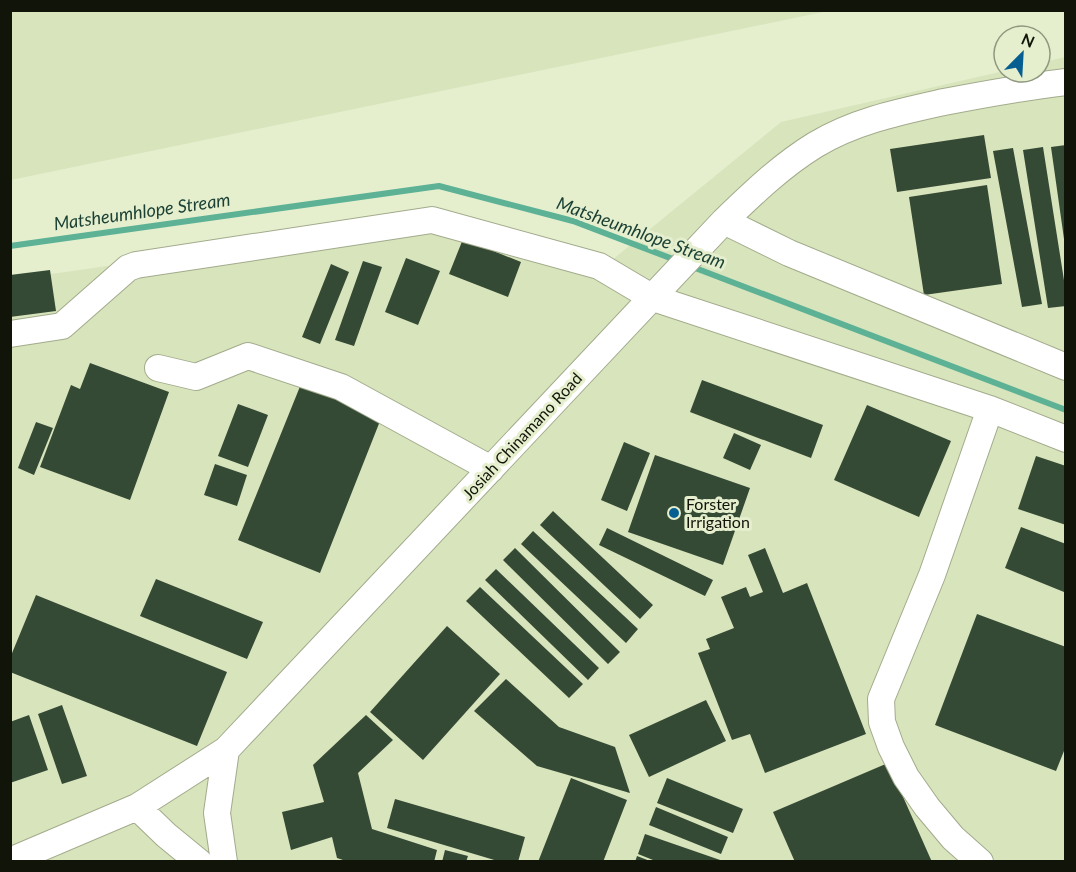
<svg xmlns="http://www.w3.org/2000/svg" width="1076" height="872" font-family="Lato,sans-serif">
  <rect width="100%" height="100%" fill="#e5efce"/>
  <path fill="#d8e4bc" d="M11,10H828V11L11,180Z
    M1065,57V861H11L10,280L432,219L606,265L781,122L1004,71L1040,72V63Z"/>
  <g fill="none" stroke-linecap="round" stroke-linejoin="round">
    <path stroke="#5db195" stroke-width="6" d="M10,246L439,186L573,221L678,261
      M690,266L1066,410"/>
  </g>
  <path fill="#354a35" d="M984,135L991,178L897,192L890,149Z
    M1066,145V239H1064L1051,147Z
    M1043,147L1066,293V306L1048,308L1023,150Z
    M1013,148L1042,304L1022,307L993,151Z
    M987,185L1002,284L924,295L909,197Z
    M463,239L521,262L508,297L449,274Z
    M406,258L440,271L418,325L385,312Z
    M363,261L382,267L354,346L335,340Z
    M331,264L349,272L320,344L302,337Z
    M50,270L56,311L10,317V275Z
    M90,363L169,392L130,500L40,467L71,385L80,389Z
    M702,380L823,425L811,458L690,412Z
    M301,384L382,416L320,573L238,540Z
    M238,404L268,415L248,467L218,456Z
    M867,405L951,441L919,517L834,480Z
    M36,422L53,428L34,475L18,468Z
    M734,433L761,445L750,470L723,458Z
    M624,442L650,453L627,511L601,500Z
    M655,455L750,488L723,565L628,532Z
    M1036,456L1066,466V525L1018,509Z
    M215,464L247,475L237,506L204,495Z
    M553,511L653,605L640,619L540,525Z
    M1021,527L1066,544V587L1064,592L1005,568Z
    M607,528L713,580L705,596L599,545Z
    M533,531L638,629L626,643L521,544Z
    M515,548L620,652L608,664L503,560Z
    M765,548L783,593L807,583L866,734L765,773L750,734L732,740L698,653L710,649L706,639L734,628L721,597L746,587L750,597L763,592L748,555Z
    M496,569L599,668L588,680L485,580Z
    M156,579L263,622L247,659L140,616Z
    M480,587L583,684L569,698L466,601Z
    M36,595L227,672L197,746L10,672V658Z
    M977,614L1066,647V746L1056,771L935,725Z
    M447,626L500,674L423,760L370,712Z
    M506,679L559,727L615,747L630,793L537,766L474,711Z
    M706,700L726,741L649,777L629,735Z
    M62,705L87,776L62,784L38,714Z
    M29,715L48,770L10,783V722Z
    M366,715L393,740L358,773L372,829L437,850L434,862H349L337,858L332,837L291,850L282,812L324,802L313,765Z
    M888,763L932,862H795L773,812Z
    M571,778L627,800L603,862H538Z
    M667,778L743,809L733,833L657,803Z
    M395,799L525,837L518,862H501L387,828Z
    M656,807L728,837L721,854L649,825Z
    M645,834L723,861V862H658L638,854Z
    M445,850L468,856L466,862H442Z
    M637,856L650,861V862H635Z"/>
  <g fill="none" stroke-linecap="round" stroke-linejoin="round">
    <g stroke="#a2ab8c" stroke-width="28">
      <path id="minor" d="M724,221L789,253L1066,367
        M10,334L62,326L128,268L136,265L432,220L599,266L653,298L990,409L1066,439
        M158,368L196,377L248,356L341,387L491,469
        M137,807L166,835L199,862
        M10,861L137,807L226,750L724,221C753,193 781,166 815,145C855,121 899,112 944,102C985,94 1025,87 1066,82
        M224,862L217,813L226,750
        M980,862L953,838L927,807L906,777L891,747L882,722L881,699L932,575L990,409"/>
    </g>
    <use href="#minor" stroke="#fff" stroke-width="26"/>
  </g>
  <circle fill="#075e90" stroke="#e5efce" stroke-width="2" cx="674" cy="513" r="6"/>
  <g text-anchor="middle" stroke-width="6" stroke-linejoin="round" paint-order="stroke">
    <g font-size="16" fill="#111408" stroke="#e5efce">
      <text transform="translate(522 436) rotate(-47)" y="6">Josiah Chinamano Road</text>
    </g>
    <g font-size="16" fill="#111408" stroke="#e5efce" text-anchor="start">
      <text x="686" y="510">Forster<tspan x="686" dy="18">Irrigation</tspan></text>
    </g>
    <g font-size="18" font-style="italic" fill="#1b4135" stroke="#e5efce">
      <text transform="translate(142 212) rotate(-8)" y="6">Matsheumhlope Stream</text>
      <text transform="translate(641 233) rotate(20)" y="6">Matsheumhlope Stream</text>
    </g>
  </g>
  <rect width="1076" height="872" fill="none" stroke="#111408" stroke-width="24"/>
  <g transform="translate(1022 54) rotate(24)"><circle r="28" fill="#e5efce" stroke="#90977f" stroke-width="1.5"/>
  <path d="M0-4.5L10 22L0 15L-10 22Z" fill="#075e90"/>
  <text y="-9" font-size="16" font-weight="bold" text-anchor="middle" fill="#111408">N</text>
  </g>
</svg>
